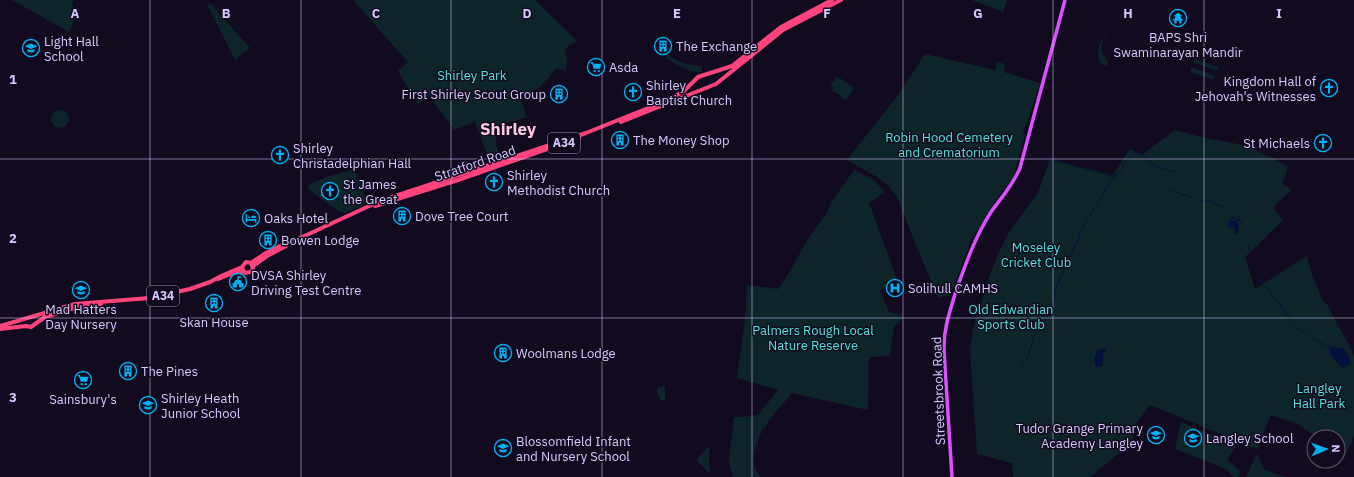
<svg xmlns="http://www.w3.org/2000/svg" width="1354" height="477" font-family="'IBM Plex Sans',sans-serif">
  <rect width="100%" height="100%" fill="#120b1f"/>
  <path fill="#0d2529" d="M12,0H74L72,3L74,9L79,11L69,32Z
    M353,0H535L577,41L569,45L565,51L567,61L566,72L558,68L556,69L541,86L521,100L527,117L496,126V143L500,159L490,162L475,122L454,130L430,97L418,104L398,71L408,62Z
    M972,0H1007L1003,12Z
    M210,3L250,48L235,60L207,5Z
    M1105,36L1107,37L1103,39L1101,50L1108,63L1106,66C1104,65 1101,63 1100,62C1096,55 1099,41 1105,36Z
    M925,54L995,70L997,62L1005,64L1004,72L1040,83L1029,117L1023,130L1025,135L1013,178L998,197L971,240L951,294L939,298L917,248L898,199L888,185L877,177L847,160L898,95Z
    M668,55C678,62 689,66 702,66V72C691,74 676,64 666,58Z
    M1195,59L1218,67L1217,71L1193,62Z
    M1191,67L1215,76L1213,80L1191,72Z
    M837,76L854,88L846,100L832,90L834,88L830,86Z
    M51 119a9 9 0 1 1 18 0a9 9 0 1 1-18 0Z
    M1175,130L1201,137L1243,145L1271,157L1288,167L1282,184L1292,190L1274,206V209L1283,220L1245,257L1255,289L1307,256L1311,272L1323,302L1327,304L1354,355V436L1344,459L1338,454V437H1316L1298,424L1271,415L1257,449L1150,405L1136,424L1132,442L1090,477H1013L1012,463L977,454L970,348L974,325L990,275L998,254L1009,232L1038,193L1050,159L1113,175L1130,149L1142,155Z
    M355,169L367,204L344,213L338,211L308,189V186L309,185L327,177Z
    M854,170L875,181L885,192L869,203L898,282L880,290L889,312L901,315L903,317L894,327L890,356L869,357L868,410L792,393C783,405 772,413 765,428H763C758,441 750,454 755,469C756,472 759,474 761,477H733L729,462L734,418L758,415L778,390L737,378L745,321L747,285L778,289C791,272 799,253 810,236C817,225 827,216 830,204Z
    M661,386H665V399L663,401C658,399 656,391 658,387Z
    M1181,422L1237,445L1227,459L1241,472L1237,477H1234L1226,469L1175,449Z
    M708,447H710L709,459L710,474L697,461V459Z
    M1257,454L1265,470L1286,477H1246Z"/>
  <path fill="#05103d" d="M1230,219L1237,222L1239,227L1238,234L1235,233L1234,227L1228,228V223Z
    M1329,347L1343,348L1350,358V365L1342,368L1330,354Z
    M1106,348V350C1101,354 1104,361 1102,366L1096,367L1094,359L1097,350Z"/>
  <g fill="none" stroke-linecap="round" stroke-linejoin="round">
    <path stroke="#05103d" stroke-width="1" d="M1145,157L1150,163L1153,164
      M1050,159L1113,176
      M1154,165L1174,172
      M1171,190L1192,198
      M1199,200L1211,202
      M1213,203L1223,207
      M1238,214L1240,221
      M1229,216L1240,221L1242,224
      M1089,217L1114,176C1125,173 1123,156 1137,153L1143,156
      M1249,246V250
      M1250,252L1264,284
      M1253,285L1263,282
      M1265,285L1276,300
      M1278,302L1293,322
      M1295,324L1298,329L1308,335
      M1312,337L1329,347
      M1019,369L1027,359L1035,334L1049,313L1055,296L1053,294L1087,219"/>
    <path stroke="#dc50ff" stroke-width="3.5" d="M952,477L944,351C943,330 950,311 956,291C966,263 975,237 991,212C1001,198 1013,185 1020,168L1065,0"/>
    <path stroke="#ff447d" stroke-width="4" d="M621,122L716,84L783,30L841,0
      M375,206L458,180L579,138
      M251,263L266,253L280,246L298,239L380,201L586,133L663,102L683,92L698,77L732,66L781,27L832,0
      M253,266L267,256L286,246
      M218,279L236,272H244
      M0,326L75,304L149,298L190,289L210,282L221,276L242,267L246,262L251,263L253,269L251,272L245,273L243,270L242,267
      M0,329L26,326L31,327L45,317L71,309L101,304"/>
  </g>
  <path fill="none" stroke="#d8c9ff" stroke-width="1" stroke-opacity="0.55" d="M150,0V477M301,0V477M451,0V477M602,0V477M752,0V477M903,0V477M1053,0V477M1204,0V477M0,159H1354M0,318H1354"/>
  <defs>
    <g id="temple-ring" transform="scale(0.9)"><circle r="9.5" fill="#120b1f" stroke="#00b1f4" stroke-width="1.5"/><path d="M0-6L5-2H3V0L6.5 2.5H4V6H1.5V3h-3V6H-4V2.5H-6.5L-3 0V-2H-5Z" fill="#00b1f4"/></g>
    <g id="building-ring" transform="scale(0.9)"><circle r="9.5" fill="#120b1f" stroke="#00b1f4" stroke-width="1.5"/><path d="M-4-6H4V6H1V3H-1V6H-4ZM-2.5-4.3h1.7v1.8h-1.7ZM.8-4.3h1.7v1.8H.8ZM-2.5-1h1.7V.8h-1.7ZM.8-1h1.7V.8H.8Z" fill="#00b1f4"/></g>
    <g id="school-ring" transform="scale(0.9)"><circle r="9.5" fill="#120b1f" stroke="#00b1f4" stroke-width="1.5"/><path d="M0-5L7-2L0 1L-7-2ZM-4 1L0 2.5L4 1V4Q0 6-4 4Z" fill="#00b1f4"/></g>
    <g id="supermarket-ring" transform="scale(0.9)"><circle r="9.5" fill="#120b1f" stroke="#00b1f4" stroke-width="1.5"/><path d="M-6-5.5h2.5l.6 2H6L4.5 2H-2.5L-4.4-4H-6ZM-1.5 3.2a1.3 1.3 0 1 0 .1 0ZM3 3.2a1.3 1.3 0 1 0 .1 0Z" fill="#00b1f4"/></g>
    <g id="church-ring" transform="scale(0.9)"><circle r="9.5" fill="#120b1f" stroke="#00b1f4" stroke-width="1.5"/><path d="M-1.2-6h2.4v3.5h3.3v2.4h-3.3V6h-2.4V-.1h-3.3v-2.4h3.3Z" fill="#00b1f4"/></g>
    <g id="hotel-ring" transform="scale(0.9)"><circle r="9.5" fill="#120b1f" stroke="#00b1f4" stroke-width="1.5"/><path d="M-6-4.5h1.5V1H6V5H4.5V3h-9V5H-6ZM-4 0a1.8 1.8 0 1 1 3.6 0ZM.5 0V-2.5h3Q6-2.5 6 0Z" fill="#00b1f4"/></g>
    <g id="civic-ring" transform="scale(0.9)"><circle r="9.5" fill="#120b1f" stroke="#00b1f4" stroke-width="1.5"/><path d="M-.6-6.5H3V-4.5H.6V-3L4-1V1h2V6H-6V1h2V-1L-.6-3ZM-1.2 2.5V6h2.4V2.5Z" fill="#00b1f4"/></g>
    <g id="hospital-ring" transform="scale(0.9)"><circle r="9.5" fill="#120b1f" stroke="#00b1f4" stroke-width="1.5"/><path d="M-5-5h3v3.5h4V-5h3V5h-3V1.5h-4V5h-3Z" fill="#00b1f4"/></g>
  </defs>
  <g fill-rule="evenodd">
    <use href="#temple-ring" x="1178" y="18"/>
    <use href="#building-ring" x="663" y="46"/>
    <use href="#school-ring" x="31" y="48"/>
    <use href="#supermarket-ring" x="596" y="67"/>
    <use href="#church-ring" x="1329" y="88"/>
    <use href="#church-ring" x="633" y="92"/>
    <use href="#building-ring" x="559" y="94"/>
    <use href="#building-ring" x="620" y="140"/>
    <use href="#church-ring" x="1323" y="143"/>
    <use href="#church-ring" x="280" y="155"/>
    <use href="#church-ring" x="494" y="182"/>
    <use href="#church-ring" x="330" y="191"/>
    <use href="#building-ring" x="402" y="216"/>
    <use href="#hotel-ring" x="251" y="218"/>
    <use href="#building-ring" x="268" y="240"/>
    <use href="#civic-ring" x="238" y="282"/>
    <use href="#hospital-ring" x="895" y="288"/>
    <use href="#school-ring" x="81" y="290"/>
    <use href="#building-ring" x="214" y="303"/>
    <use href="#building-ring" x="503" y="353"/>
    <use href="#building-ring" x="128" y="371"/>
    <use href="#supermarket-ring" x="83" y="380"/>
    <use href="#school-ring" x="148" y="405"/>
    <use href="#school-ring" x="1156" y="435"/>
    <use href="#school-ring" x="1193" y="438"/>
    <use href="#school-ring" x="503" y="448"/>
  </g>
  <g text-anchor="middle" stroke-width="3" stroke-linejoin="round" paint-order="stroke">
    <g fill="#120b1f" stroke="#9d90bc" stroke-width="1">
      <rect x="548" y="133" width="32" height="20" rx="3"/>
      <rect x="147" y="286" width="32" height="20" rx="3"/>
    </g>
    <g font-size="12" font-weight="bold" fill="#d8c9ff">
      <text x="564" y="147">A34</text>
      <text x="163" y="300">A34</text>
    </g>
    <g font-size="13" fill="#d8c9ff" stroke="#120b1f" text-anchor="start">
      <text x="1178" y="42" text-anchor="middle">BAPS Shri<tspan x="1178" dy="15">Swaminarayan Mandir</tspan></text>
      <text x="44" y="46">Light Hall<tspan x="44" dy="15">School</tspan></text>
      <text x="676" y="51">The Exchange</text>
      <text x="609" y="72">Asda</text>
      <text x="1316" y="86" text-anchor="end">Kingdom Hall of<tspan x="1316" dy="15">Jehovah's Witnesses</tspan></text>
      <text x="646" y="90">Shirley<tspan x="646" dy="15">Baptist Church</tspan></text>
      <text x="546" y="99" text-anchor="end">First Shirley Scout Group</text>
      <text x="633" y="145">The Money Shop</text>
      <text x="1310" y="148" text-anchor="end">St Michaels</text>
      <text x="293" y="153">Shirley<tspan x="293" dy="15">Christadelphian Hall</tspan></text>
      <text x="507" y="180">Shirley<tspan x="507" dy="15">Methodist Church</tspan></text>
      <text x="343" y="189">St James<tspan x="343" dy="15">the Great</tspan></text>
      <text x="415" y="221">Dove Tree Court</text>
      <text x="264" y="223">Oaks Hotel</text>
      <text x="281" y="245">Bowen Lodge</text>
      <text x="251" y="280">DVSA Shirley<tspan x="251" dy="15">Driving Test Centre</tspan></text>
      <text x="908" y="293">Solihull CAMHS</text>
      <text x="81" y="314" text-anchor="middle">Mad Hatters<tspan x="81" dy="15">Day Nursery</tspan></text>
      <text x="214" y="327" text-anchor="middle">Skan House</text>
      <text x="516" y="358">Woolmans Lodge</text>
      <text x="141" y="376">The Pines</text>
      <text x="161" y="403">Shirley Heath<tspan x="161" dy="15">Junior School</tspan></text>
      <text x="83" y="404" text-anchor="middle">Sainsbury's</text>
      <text x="1143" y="433" text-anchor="end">Tudor Grange Primary<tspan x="1143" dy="15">Academy Langley</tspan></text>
      <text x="1206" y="443">Langley School</text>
      <text x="516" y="446">Blossomfield Infant<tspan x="516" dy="15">and Nursery School</tspan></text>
    </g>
    <g font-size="13" fill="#4de7db" stroke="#120b1f">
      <text x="472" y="80">Shirley Park</text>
      <text x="949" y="142">Robin Hood Cemetery<tspan x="949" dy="15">and Crematorium</tspan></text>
      <text x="1036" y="252">Moseley<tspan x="1036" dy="15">Cricket Club</tspan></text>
      <text x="1011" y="314">Old Edwardian<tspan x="1011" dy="15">Sports Club</tspan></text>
      <text x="813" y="335">Palmers Rough Local<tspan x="813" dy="15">Nature Reserve</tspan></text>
      <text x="1319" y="393">Langley<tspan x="1319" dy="15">Hall Park</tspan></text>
    </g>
    <g font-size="13" fill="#d8c9ff" stroke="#120b1f">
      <text transform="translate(475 163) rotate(-19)" y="5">Stratford Road</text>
      <text transform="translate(938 391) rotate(-92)" y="5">Streetsbrook Road</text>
    </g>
    <g font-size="17" font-weight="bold" fill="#ffcbe3" stroke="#120b1f">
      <text x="508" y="135">Shirley</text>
    </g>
  </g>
  <g font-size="13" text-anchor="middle" font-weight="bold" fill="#d8c9ff" stroke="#120b1f" stroke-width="3" stroke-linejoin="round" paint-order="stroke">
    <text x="75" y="18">A</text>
    <text x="226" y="18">B</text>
    <text x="376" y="18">C</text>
    <text x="527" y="18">D</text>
    <text x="677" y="18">E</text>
    <text x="827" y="18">F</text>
    <text x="978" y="18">G</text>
    <text x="1128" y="18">H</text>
    <text x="1279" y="18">I</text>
    <text x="13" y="84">1</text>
    <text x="13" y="243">2</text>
    <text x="13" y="402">3</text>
  </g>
  <g transform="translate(1326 449) rotate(88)"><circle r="19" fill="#120b1f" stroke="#615779"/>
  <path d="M0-3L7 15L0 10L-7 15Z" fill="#00b1f4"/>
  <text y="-6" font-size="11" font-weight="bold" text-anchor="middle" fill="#d8c9ff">N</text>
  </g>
</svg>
